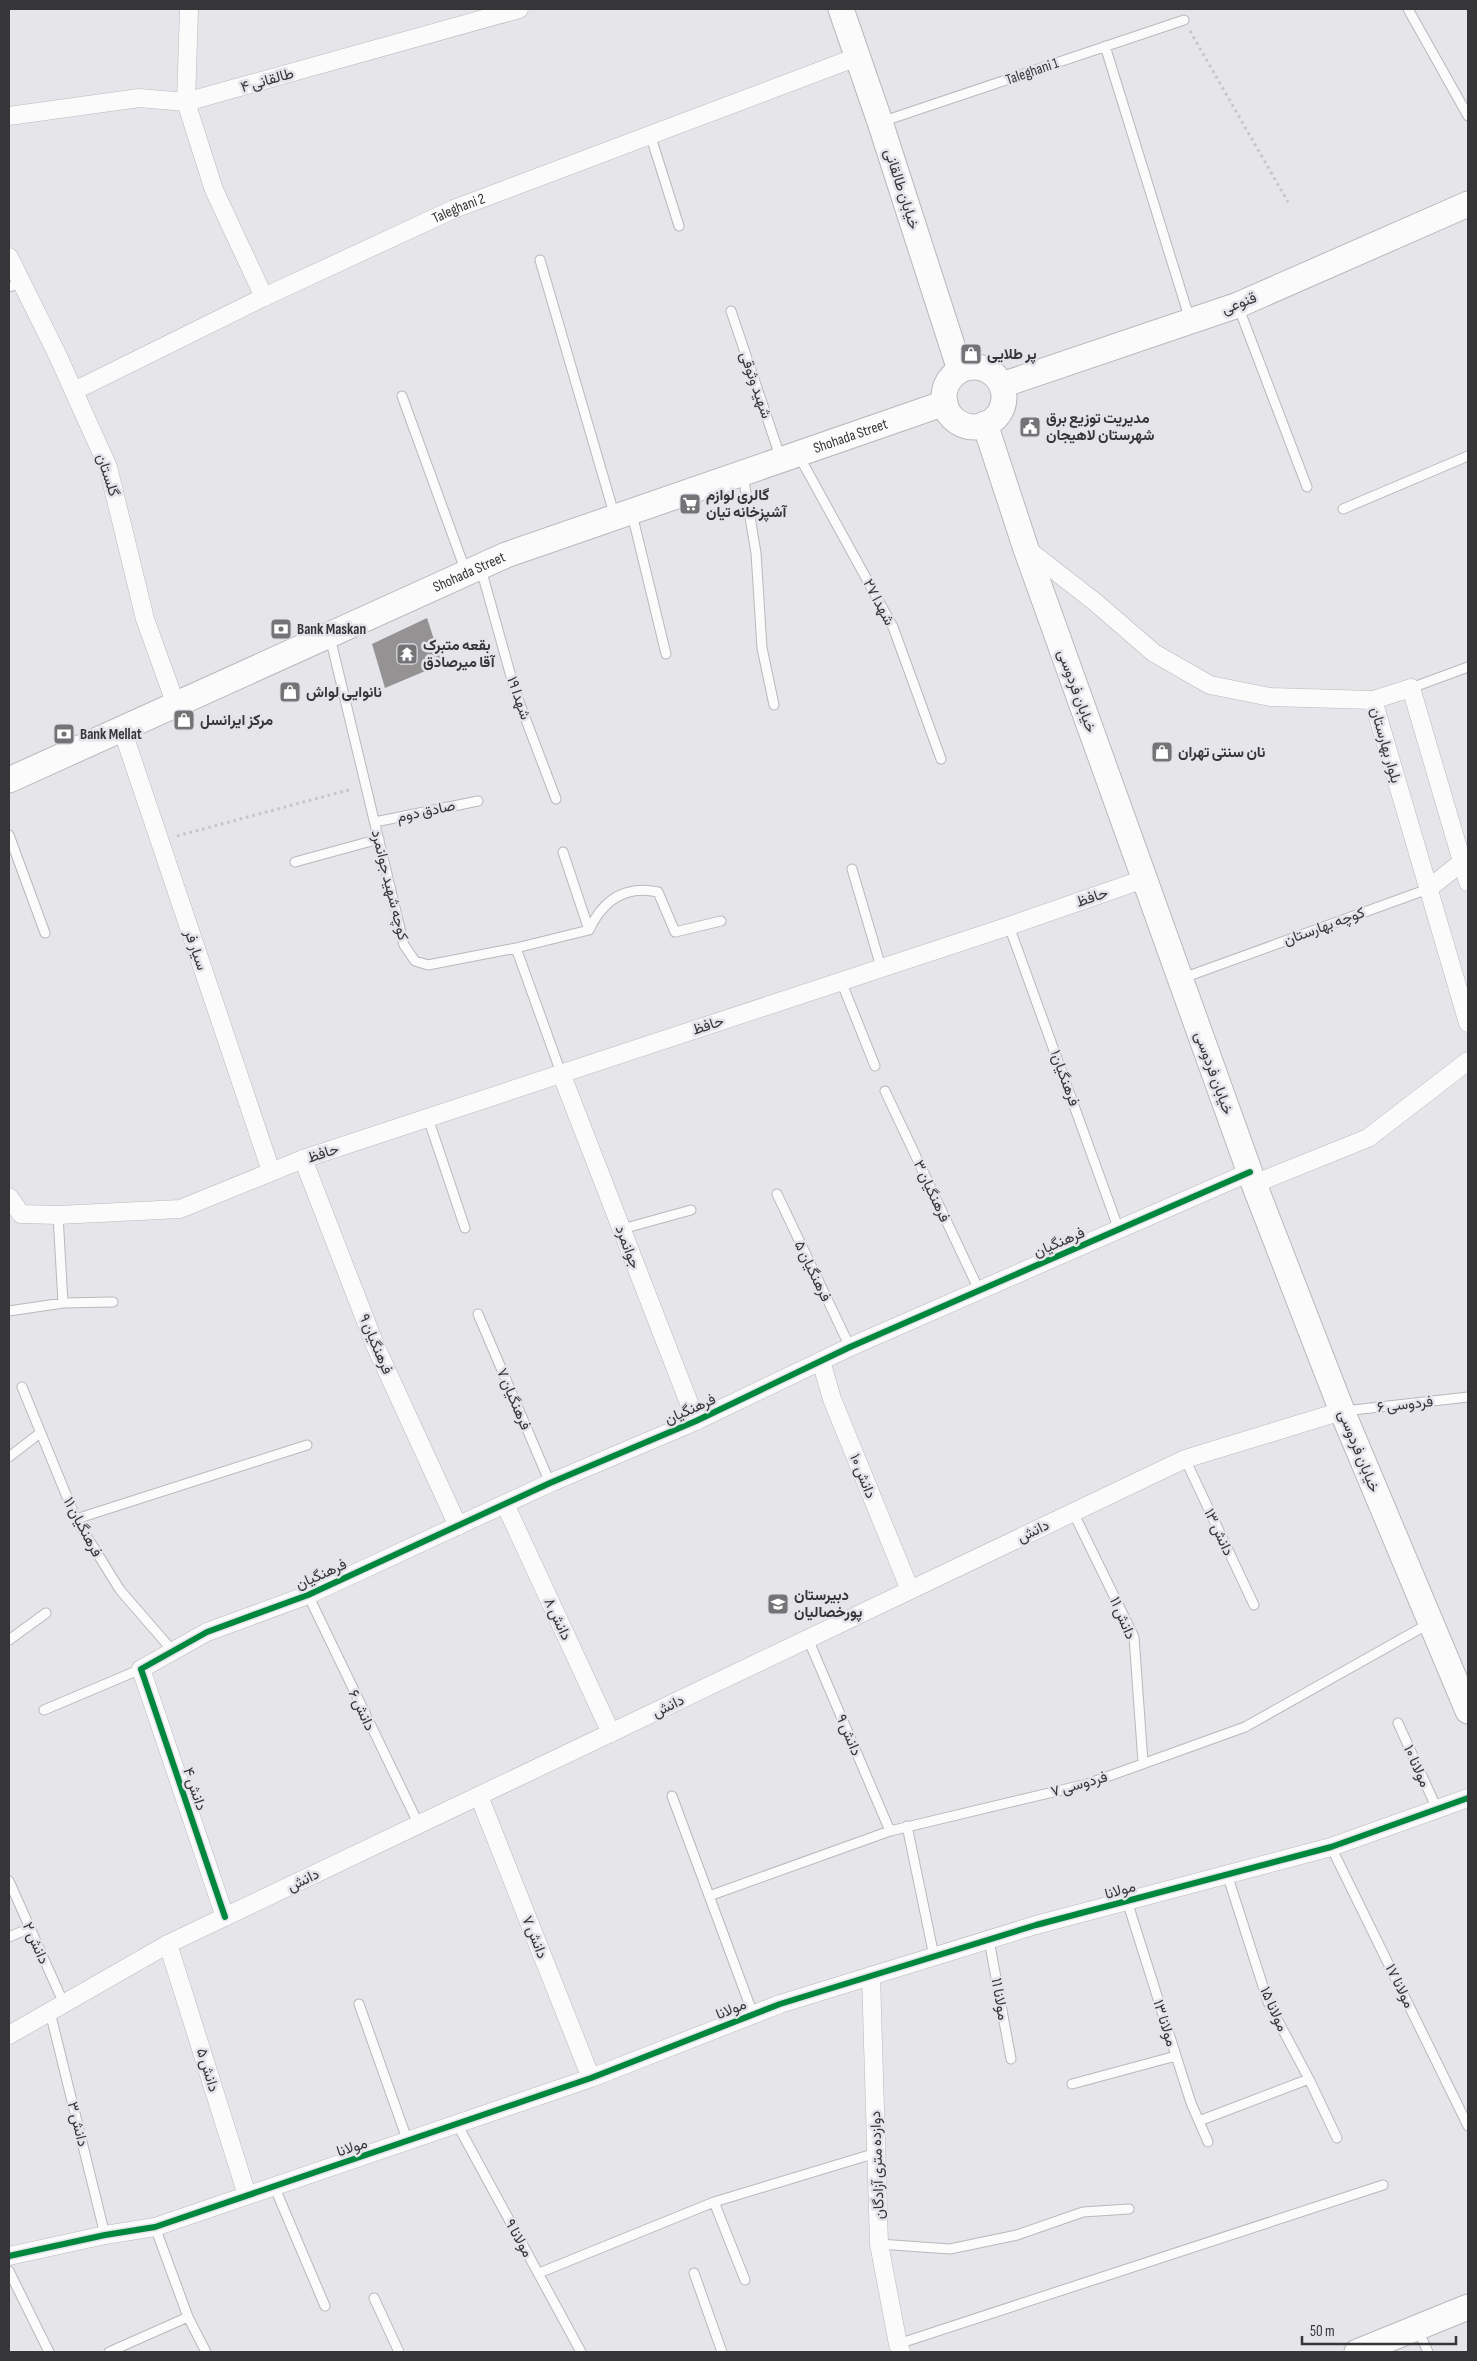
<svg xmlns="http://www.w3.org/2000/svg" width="1477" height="2361" font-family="'Sofia Sans Condensed',Vazirmatn,sans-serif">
  <rect width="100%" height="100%" fill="#e6e5ea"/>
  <path fill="#949293" d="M427,618L442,664L385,688L372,644Z"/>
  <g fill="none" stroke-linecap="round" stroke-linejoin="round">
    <g stroke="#b9b9bc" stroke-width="11">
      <path id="lane" d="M1408,9L1468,116
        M1105,46L1190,320
        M881,122L1184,20
        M650,134L679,226
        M540,260L615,517
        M9,287L22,283
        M1238,306L1307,487
        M731,311L781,459
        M402,396L466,572
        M799,456L893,627L941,759
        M743,475L756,553L762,648L774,705
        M1343,509L1468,456
        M632,514L666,654
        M481,569L515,691L556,799
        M330,637L404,945L415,961L428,965L516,948L561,1073
        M1411,688L1468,667
        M375,822L478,801
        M9,835L45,933
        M563,852L589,930
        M295,862L379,839
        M852,869L881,967
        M1009,926L1119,1230
        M516,948L589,930C603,900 625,885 658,892L675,932L721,921
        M1183,978L1428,889
        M841,981L875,1066
        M885,1091L979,1290
        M428,1118L465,1228
        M777,1194L850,1347
        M58,1215L63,1303
        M622,1229L691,1210
        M9,1311L63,1303L113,1302
        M478,1314L550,1483
        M22,1387L76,1519L120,1590L172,1650
        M1344,1411L1468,1397
        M9,1457L40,1433
        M1185,1459L1254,1605
        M1073,1512L1134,1637L1143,1762
        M76,1519L307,1445
        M308,1595L419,1825
        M808,1639L890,1831
        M9,1640L46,1613
        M44,1710L141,1669
        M1398,1723L1437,1809
        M672,1796L753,2014
        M907,1826L934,1956
        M1331,1847L1468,2126
        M1227,1874L1268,2002L1309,2079L1337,2138
        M9,1881L64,2004
        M709,1896L890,1831L1087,1784L1245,1727L1430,1623
        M1127,1901L1191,2103L1208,2142
        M9,1937L30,1928
        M989,1940L1011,2059
        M359,2004L408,2142
        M50,2012L105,2235
        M1072,2084L1176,2056
        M1199,2121L1309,2079
        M457,2124L581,2352
        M274,2186L325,2306
        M714,2202L876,2153
        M879,2244L950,2249L1017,2235L1083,2212L1129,2209
        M9,2271L49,2352
        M539,2273L714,2202L745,2280
        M694,2273L722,2352
        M374,2298L399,2352
        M188,2317L206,2352
        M1418,2330L1428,2352
        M898,2344L1383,2185
        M109,2352L188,2317L155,2227"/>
    </g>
    <g stroke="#b9b9bc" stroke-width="19">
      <g id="street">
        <path d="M189,9L186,102L214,190L264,297"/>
        <path d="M9,116L139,98L186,102L519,9"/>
        <path d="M9,257L57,354L108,467L145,619L176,705"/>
        <path id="s1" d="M74,391L264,297L454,209L857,57"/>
        <path d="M1027,549L1095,602L1154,653L1210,685L1270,697L1373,700"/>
        <path d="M122,729L271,1171"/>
        <path d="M1468,882L1411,688L1373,700L1468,1023"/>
        <path d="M1428,889L1462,862"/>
        <path d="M561,1073L696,1421"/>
        <path d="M303,1159L375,1345L458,1526"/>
        <path d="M1254,1184L1368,1138L1468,1061"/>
        <path d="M9,1197L21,1214L58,1215L180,1209L303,1159L1009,926L1144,879"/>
        <path d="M821,1361L832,1399L910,1590"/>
        <path d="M505,1504L611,1733"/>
        <path d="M479,1796L591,2078"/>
        <path d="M225,1917L141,1669L207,1632L308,1595L550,1483L696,1421L850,1347L1250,1172"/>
        <path d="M168,1944L247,2195"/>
        <path d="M871,1976L879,2244L898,2344L901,2352"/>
        <path d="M9,2035L168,1944L1185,1459L1342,1411"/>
        <path d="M9,2256L105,2235L155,2227L591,2078L780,2004L1036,1925L1331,1847L1468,1798"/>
      </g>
    </g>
    <g stroke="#b9b9bc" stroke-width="27">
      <g id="secondary">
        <path d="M841,9L880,122L960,370"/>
        <circle cx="974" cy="397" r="30"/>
        <path d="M1002,385L1238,305L1468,204"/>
        <path d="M985,424L1026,549L1254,1184L1342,1411L1468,1711"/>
        <path id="s2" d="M9,780L506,555L945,403"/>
        <path d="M1357,2352L1468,2307"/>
      </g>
    </g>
    <path stroke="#c5c5c5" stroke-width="3" stroke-dasharray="2.5 4" stroke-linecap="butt" d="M1190,31L1288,202
      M177,836L352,789"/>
    <use href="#lane" stroke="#fbfbfc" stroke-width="9"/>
    <use href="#street" stroke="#fbfbfc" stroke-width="18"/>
    <use href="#secondary" stroke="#fbfbfc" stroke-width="25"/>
    <g stroke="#e5e4eb" stroke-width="9">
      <path id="cycleway" d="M225,1917L141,1669L207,1632L308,1595L550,1483L696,1421L850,1347L1250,1172
        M9,2256L105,2235L155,2227L591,2078L780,2004L1036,1925L1331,1847L1468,1798"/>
    </g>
    <use href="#cycleway" stroke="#00873e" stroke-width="6"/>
  </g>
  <defs>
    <g id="shop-square" transform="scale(1.125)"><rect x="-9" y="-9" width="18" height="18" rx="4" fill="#747376" stroke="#e5e4eb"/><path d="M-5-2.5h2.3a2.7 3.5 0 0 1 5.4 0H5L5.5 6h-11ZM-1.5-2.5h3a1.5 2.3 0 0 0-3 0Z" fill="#fff"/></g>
    <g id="civic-square" transform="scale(1.125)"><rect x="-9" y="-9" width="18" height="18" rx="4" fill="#747376" stroke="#e5e4eb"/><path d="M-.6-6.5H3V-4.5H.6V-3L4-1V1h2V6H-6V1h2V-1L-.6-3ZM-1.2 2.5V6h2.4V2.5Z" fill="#fff"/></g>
    <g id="supermarket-square" transform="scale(1.125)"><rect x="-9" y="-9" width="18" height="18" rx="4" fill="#747376" stroke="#e5e4eb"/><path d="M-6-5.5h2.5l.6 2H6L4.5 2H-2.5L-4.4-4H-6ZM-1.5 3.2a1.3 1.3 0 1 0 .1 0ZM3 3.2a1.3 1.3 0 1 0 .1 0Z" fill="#fff"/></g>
    <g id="bank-square" transform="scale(1.125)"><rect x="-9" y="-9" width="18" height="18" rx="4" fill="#747376" stroke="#e5e4eb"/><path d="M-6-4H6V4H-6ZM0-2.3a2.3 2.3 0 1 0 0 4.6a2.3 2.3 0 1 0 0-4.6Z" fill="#fff"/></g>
    <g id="temple-square" transform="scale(1.125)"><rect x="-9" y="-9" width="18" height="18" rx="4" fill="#747376" stroke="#e5e4eb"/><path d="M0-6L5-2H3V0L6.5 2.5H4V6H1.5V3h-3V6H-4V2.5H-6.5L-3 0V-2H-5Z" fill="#fff"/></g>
    <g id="school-square" transform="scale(1.125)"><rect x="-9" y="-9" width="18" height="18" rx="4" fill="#747376" stroke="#e5e4eb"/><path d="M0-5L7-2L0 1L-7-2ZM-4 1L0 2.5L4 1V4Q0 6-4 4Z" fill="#fff"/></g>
  </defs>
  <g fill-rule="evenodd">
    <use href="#shop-square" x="971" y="354"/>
    <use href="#civic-square" x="1030" y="427"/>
    <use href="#supermarket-square" x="690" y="504"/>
    <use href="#bank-square" x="281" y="629"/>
    <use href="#temple-square" x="407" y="654"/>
    <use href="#shop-square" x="290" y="692"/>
    <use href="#shop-square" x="184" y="720"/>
    <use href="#bank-square" x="64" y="734"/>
    <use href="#shop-square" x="1162" y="752"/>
    <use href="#school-square" x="778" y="1604"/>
  </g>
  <g text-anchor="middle" stroke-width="5" stroke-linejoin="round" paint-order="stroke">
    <g font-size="15" fill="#363538" stroke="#e5e4eb">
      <text transform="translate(1032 71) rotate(-19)" y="5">Taleghani 1</text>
      <text transform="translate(267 80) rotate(-16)" y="5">طالقانی ۴</text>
      <text transform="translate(902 189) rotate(72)" y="5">خیابان طالقانی</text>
      <text dy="5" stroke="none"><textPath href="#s1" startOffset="426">Taleghani 2</textPath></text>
      <text transform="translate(1239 303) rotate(-21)" y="5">قنوعی</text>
      <text transform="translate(756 385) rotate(71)" y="5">شهید وثوقی</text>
      <text dy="5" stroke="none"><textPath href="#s2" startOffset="910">Shohada Street</textPath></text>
      <text transform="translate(108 475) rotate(72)" y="5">گلستان</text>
      <text dy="5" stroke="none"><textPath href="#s2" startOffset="505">Shohada Street</textPath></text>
      <text transform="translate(879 602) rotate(62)" y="5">۲۷ شهدا</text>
      <text transform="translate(1077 691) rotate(70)" y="5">خیابان فردوسی</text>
      <text transform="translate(519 698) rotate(71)" y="5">شهدا ۱۹</text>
      <text transform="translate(1386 745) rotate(74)" y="5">بلوار بهارستان</text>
      <text transform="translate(426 811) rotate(-12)" y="5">صادق دوم</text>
      <text transform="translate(390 885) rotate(76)" y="5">کوچه شهید جوانمرد</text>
      <text transform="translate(1092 897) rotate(-19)" y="5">حافظ</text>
      <text transform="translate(1324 926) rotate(-20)" y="5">کوچه بهارستان</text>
      <text transform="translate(196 950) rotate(71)" y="5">سیار فر</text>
      <text transform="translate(708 1025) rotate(-18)" y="5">حافظ</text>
      <text transform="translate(1214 1073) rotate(70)" y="5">خیابان فردوسی</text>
      <text transform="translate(1065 1078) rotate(70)" y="5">فرهنگیان۱</text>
      <text transform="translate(323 1153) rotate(-18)" y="5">حافظ</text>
      <text transform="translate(932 1191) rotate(65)" y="5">فرهنگیان ۳</text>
      <text transform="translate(1059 1242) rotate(-23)" y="5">فرهنگیان</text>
      <text transform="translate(628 1247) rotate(69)" y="5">جوانمرد</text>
      <text transform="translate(813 1271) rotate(64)" y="5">فرهنگیان ۵</text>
      <text transform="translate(376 1344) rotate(67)" y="5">فرهنگیان ۹</text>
      <text transform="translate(514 1399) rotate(67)" y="5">فرهنگیان ۷</text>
      <text transform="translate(1405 1404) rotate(-6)" y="5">فردوسی ۶</text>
      <text transform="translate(690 1409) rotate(-24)" y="5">فرهنگیان</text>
      <text transform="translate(1359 1451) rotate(68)" y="5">خیابان فردوسی</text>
      <text transform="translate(863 1476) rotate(68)" y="5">دانش ۱۰</text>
      <text transform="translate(83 1527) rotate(62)" y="5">فرهنگیان ۱۱</text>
      <text transform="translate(1033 1531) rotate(-26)" y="5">دانش</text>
      <text transform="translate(1219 1532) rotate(65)" y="5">دانش ۱۳</text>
      <text transform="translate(321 1574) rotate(-24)" y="5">فرهنگیان</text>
      <text transform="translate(1123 1618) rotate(67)" y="5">دانش ۱۱</text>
      <text transform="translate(558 1619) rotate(65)" y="5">دانش ۸</text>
      <text transform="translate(668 1706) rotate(-26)" y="5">دانش</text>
      <text transform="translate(362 1710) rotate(65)" y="5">دانش ۶</text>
      <text transform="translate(849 1735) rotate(67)" y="5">دانش ۹</text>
      <text transform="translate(1417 1766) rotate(66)" y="5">مولانا ۱۰</text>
      <text transform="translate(1079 1784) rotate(-16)" y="5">فردوسی ۷</text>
      <text transform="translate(195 1789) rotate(71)" y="5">دانش ۴</text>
      <text transform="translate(303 1880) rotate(-26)" y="5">دانش</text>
      <text transform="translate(1120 1890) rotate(-15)" y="5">مولانا</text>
      <text transform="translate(535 1937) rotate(68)" y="5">دانش ۷</text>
      <text transform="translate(36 1943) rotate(66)" y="5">دانش ۲</text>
      <text transform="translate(1400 1986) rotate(64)" y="5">مولانا ۱۷</text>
      <text transform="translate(1000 1999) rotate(80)" y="5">مولانا ۱۱</text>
      <text transform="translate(731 2009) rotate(-22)" y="5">مولانا</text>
      <text transform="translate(1274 2009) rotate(66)" y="5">مولانا ۱۵</text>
      <text transform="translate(1165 2023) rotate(73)" y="5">مولانا ۱۳</text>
      <text transform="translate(208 2070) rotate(73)" y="5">دانش ۵</text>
      <text transform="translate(78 2124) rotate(76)" y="5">دانش ۳</text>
      <text transform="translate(352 2147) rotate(-18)" y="5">مولانا</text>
      <text transform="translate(877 2165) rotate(-92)" y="5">دوازده متری آزادگان</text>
      <text transform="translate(519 2238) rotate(61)" y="5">مولانا ۹</text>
    </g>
    <g font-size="15" font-weight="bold" fill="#363538" stroke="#e5e4eb" text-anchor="start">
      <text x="987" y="359">پر طلایی</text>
      <text x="1046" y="423">مدیریت توزیع برق<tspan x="1046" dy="17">شهرستان لاهیجان</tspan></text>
      <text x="706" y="500">گالری لوازم<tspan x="706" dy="17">آشپزخانه تیان</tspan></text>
      <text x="297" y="634">Bank Maskan</text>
      <text x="423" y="650">بقعه متبرک<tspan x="423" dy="17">آقا میرصادق</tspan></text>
      <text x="306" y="697">نانوایی لواش</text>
      <text x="200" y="725">مرکز ایرانسل</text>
      <text x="80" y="739">Bank Mellat</text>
      <text x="1178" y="757">نان سنتی تهران</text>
      <text x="794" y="1600">دبیرستان<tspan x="794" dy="17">پورخصالیان</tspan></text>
    </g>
  </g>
  <rect width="1477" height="2361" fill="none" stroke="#363538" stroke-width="20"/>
  <path d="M1302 2336v8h154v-8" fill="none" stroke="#363538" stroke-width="2.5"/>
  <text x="1310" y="2336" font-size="15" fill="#363538" stroke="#e5e4eb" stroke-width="4" paint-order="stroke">50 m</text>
</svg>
